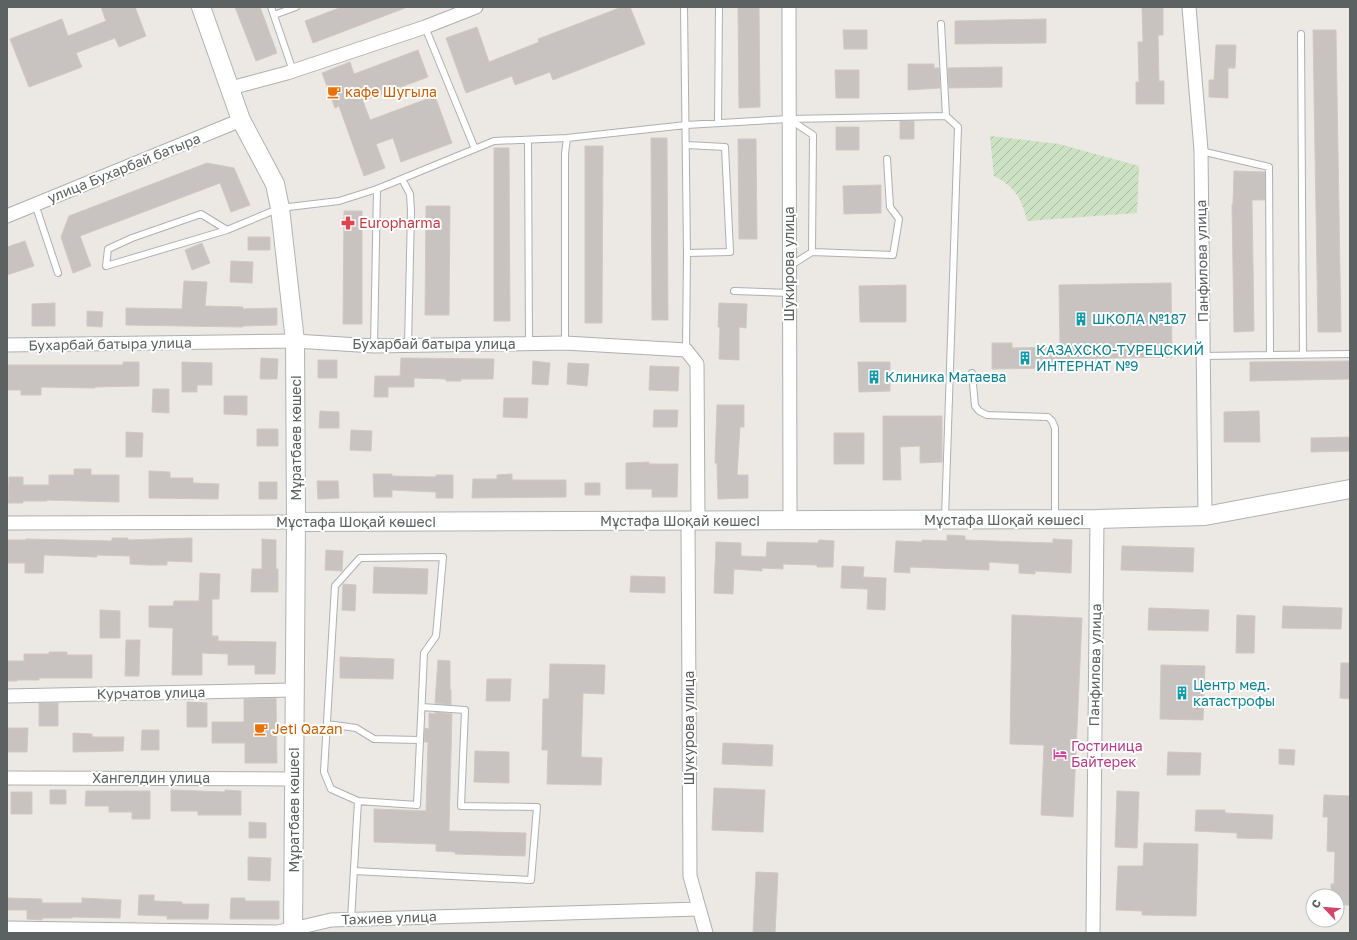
<svg xmlns="http://www.w3.org/2000/svg" width="1357" height="940" font-family="'Golos Text',sans-serif">
  <defs>
    <pattern id="garden-furrows" width="10" height="10" patternUnits="userSpaceOnUse"><rect width="10" height="10" fill="#cde1c3"/><path d="M-1 1l2-2M0 10L10 0M9 11l2-2" fill="none" stroke="#aabaa2"/></pattern>
  </defs>
  <rect width="100%" height="100%" fill="#ece8e4"/>
  <path fill="url(#garden-furrows)" d="M990,136L1059,144L1139,166L1137,213L1027,221C1022,198 1014,186 994,176Z"/>
  <path fill="#c8c3c0" stroke="#d0c8c3" d="M101,7H135L146,36L119,47L115,38L76,53L82,67L29,87L10,39L62,19L68,36L106,21Z
    M235,7H260L277,53L256,61Z
    M342,7H405V8L313,43L305,21Z
    M622,7H630L645,44L553,80L550,72L515,85L512,76L466,93L446,38L477,27L489,62L539,42L538,39Z
    M738,7H759L760,107L739,108Z
    M1142,7H1163V35H1158L1159,81H1164V104H1136V82H1139L1138,42H1143Z
    M1046,19V43L955,44V21Z
    M843,30H867V49H844Z
    M1313,30H1336L1341,332H1318Z
    M1216,45H1236L1235,68H1228V98L1209,97V80H1214Z
    M418,50L428,77L363,101L370,120L435,96L452,143L401,162L393,138L376,144L385,168L364,176L339,106L335,108L322,73L350,62L354,74Z
    M908,64H934V68H939L940,88L908,90Z
    M1002,67V87L949,88L948,68Z
    M835,70H859V98H836Z
    M900,121H914V139H900Z
    M836,127H859V150H836Z
    M651,138H667L668,320H652Z
    M738,139H756L757,239H739Z
    M585,146H603L602,323H585Z
    M494,148H509L510,321H494Z
    M207,163L234,168L250,205L231,212L220,183L80,236L91,266L73,273L61,237L69,216Z
    M1234,171L1265,172V200H1252L1254,331L1234,332L1232,204H1233Z
    M881,185V213L844,214L843,186Z
    M426,206H450L449,315H425Z
    M344,211H362V324H343Z
    M248,237H270V250H248Z
    M25,241L34,266L7,275V247Z
    M202,243L210,263L192,270L185,250Z
    M231,261L253,262L252,283L230,282Z
    M184,281L207,282L205,306L243,307V309L277,308V325L243,326V327L126,325V308L182,309Z
    M1171,283L1172,357L1058,359V368L992,369V343H1012V348L1060,347L1059,285Z
    M906,285V322H860L859,286Z
    M55,303V326H32V304Z
    M719,303L747,304L746,328L739,327V360L719,359L720,327H718Z
    M87,311L103,312L102,327L87,326Z
    M261,358L278,359L277,379H260Z
    M401,358L494,359L493,379H461V381H446V379L414,378V387H388V397H374L375,376H400Z
    M318,360H337V378H318Z
    M533,361L550,363L548,385L532,384Z
    M1350,361V379L1250,381V362Z
    M123,362H139V386L95,387V388L41,387V395H21V390H7V365H123Z
    M182,362L212,363V385H197V392H182Z
    M858,362H890V391L859,392Z
    M568,363L589,364L587,386L567,384Z
    M650,366L679,367L678,391L649,390Z
    M153,389H169V413L152,412Z
    M224,396H247V415L224,414Z
    M504,398H528L527,418L503,417Z
    M717,405H744V427H740L737,475H748V498L718,499L717,463H715Z
    M654,410H678L677,427H653Z
    M320,411L339,412V428H319Z
    M1259,411L1260,442H1224V412Z
    M883,416H942V462L920,463V446L900,447L901,480H883Z
    M257,429H278V446H257Z
    M351,430L372,431L371,451L350,450Z
    M126,432L143,433L142,457H126Z
    M834,433H864V464H834Z
    M1350,437V451L1311,452V438Z
    M649,462V464H678L677,497H652V489H626V463Z
    M74,469H91V475H119V502L47,500V501H23V503H8L9,477H23V485H49V475H74Z
    M149,471L170,472V478H193V483L219,484L218,499L149,498Z
    M373,474H392V476L436,477V475H453V498H436V492L392,490V497H374Z
    M512,474V480H566V497L472,498L473,479H497V475Z
    M317,481H338L339,498L318,499Z
    M259,482H277V499H259Z
    M585,483H600V495H585Z
    M947,535L965,536V540L1020,542L1053,543V539L1072,540L1071,573L1035,571V574L1019,573V564L989,562V570L910,567V573L894,572L896,541L922,542V540L947,541Z
    M112,538H128V540L192,538V562L167,561V565H149L130,564V556L97,555V557L44,555L43,573H25V563H7V540H26V539L112,541Z
    M262,539L276,540V569H278V592H251L252,569H262Z
    M819,540L834,541L833,567H817V565L783,564V569L762,568V571L734,569L733,594L714,593L716,542L741,543V556L766,557L767,542L818,543Z
    M1122,546L1194,548L1193,572L1121,570Z
    M326,550L343,551L342,571L325,570Z
    M842,566L864,567L863,577L886,578L885,610L867,609L868,589L841,588Z
    M374,567L428,569L427,594L373,593Z
    M200,573L220,574L219,599H212V636H218V641L276,642L275,674H255V665H228V654L202,653V675H172L173,628L149,627V606H173L174,601H199Z
    M631,576L665,577V593L630,592Z
    M343,584L356,585L355,611L342,610Z
    M1283,606L1342,608L1341,629L1282,628Z
    M1149,608L1209,610L1208,631L1148,630Z
    M100,610L120,611V638H100Z
    M1012,615L1082,618L1073,817L1041,815L1044,745L1010,744Z
    M1237,615L1255,616L1254,653H1236Z
    M126,640H140L139,676H125Z
    M49,652H67V655H92V678H39V680H17V681H7V661H24V654H49Z
    M340,657L394,659L393,679L340,678Z
    M438,660L450,661V689L451,690V705L435,703Z
    M1341,663H1350V699L1340,698Z
    M550,664L605,665L604,694L583,693L581,757L602,758L601,785L547,784L548,750H542L543,699H549Z
    M1161,665L1205,666L1203,720L1160,719Z
    M487,679H511L510,701H486Z
    M276,698L277,763H245V743H212V722H244V699Z
    M187,702L207,703V727H187Z
    M39,703H58V726H39Z
    M435,712L452,714L449,831L526,833L525,856L455,854V852L436,851V844L374,842V809L426,811L428,742H424L425,728L429,729V713L435,714Z
    M7,728H28L27,752H7Z
    M142,730H159V750H141Z
    M73,733L92,734V737H124L123,751L73,752Z
    M723,743L773,745L772,766L722,764Z
    M1279,749L1295,750L1294,765L1279,764Z
    M475,751L509,752V783L474,782Z
    M1168,752L1201,753L1200,775H1167Z
    M714,788L765,790L763,832L712,830Z
    M50,790H66V804H50Z
    M171,790L225,792V790L241,791V815H198V811H171Z
    M86,791H150V819H132V812H109V806H85Z
    M1117,791L1139,792L1137,848L1115,847Z
    M11,792H32V814H11Z
    M1324,795L1350,796V905H1337V896H1331V884H1334L1335,852L1327,851L1328,817H1323Z
    M1196,810H1225V813L1273,815L1272,839L1237,838V833L1195,831Z
    M249,822L266,823V838H249Z
    M1144,843L1198,844L1196,916L1142,915V911L1116,910L1118,866H1143Z
    M248,857L271,858L270,881L248,880Z
    M756,872L778,873L775,933H753Z
    M139,895H154V901L182,902V904H209L208,919H167V916L138,915Z
    M7,898L42,899V903H82V898L121,900L120,918L73,917L72,918H42V920L27,919V910H7Z
    M231,898H245V901H279V919H230Z"/>
  <g fill="none" stroke-linecap="round" stroke-linejoin="round">
    <g stroke="#adb0b2" stroke-width="8">
      <path id="lane" d="M271,7L293,71
        M684,7L687,253L686,350
        M274,15L296,7
        M941,24L946,116
        M425,27L475,149
        M1301,34L1303,355
        M789,119L813,135L812,252L790,266
        M718,123L719,7
        M528,140L529,344
        M687,145L725,147L730,252L687,253
        M1201,151L1269,167L1270,355
        M402,179L410,194L411,211L408,346
        M35,204L58,273
        M227,230L106,266L108,249L132,238L201,214L227,230L280,208L339,201L377,189L494,141L567,138L686,125L789,119L946,116L958,127L945,518
        M812,252L893,255L899,219L890,207L887,159
        M734,291L789,293
        M565,343V154L567,138
        M374,346L377,189
        M1203,356L1350,354
        M972,373L975,406L979,411L987,415L1048,417L1052,421L1055,428V518
        M327,724L356,728L374,739L420,740
        M354,871L531,880L537,807L461,806L465,710L422,707
        M351,920L358,801L331,789L324,772L335,586L360,558L443,557L436,636L424,653L417,805L358,801"/>
    </g>
    <g stroke="#adb0b2" stroke-width="15">
      <path id="street" d="M789,7L790,520
        M1189,7L1201,150L1205,516
        M231,88L287,73L425,27L476,7
        M7,216L241,120
        M7,345L295,341L374,346L565,343L686,350L697,364L698,521
        M688,521L690,876L706,933
        M7,523L296,522
        M7,696L294,690
        M7,778L294,779
        M7,928L277,932L293,929L331,920L699,909
        M1093,933L1097,519"/>
    </g>
    <g stroke="#aeb3b5" stroke-width="20">
      <path id="secondary" d="M201,7L241,120L275,184L280,208L295,341L296,522L293,933
        M296,522L1097,519L1205,516L1350,489"/>
    </g>
    <use href="#lane" stroke="#fff" stroke-width="6"/>
    <use href="#street" stroke="#fff" stroke-width="13"/>
    <use href="#secondary" stroke="#fff" stroke-width="18"/>
  </g>
  <defs>
    <g id="cafe-bare" transform="scale(1.08)"><path d="M-5.5-4.5H6V0H3Q3 3.5 0 3.5H-2.5Q-5.5 3.5-5.5 0ZM3-3.2v2h1.7v-2ZM-6 4.5H4V6H-6Z" fill="#e8710a" stroke="#fff" stroke-width="2.5" paint-order="stroke"/></g>
    <g id="pharmacy-bare" transform="scale(1.08)"><path d="M-2-6h4v4h4v4h-4v4h-4v-4h-4v-4h4Z" fill="#e0444e" stroke="#fff" stroke-width="2.5" paint-order="stroke"/></g>
    <g id="building-bare" transform="scale(1.08)"><path d="M-4-6H4V6H1V3H-1V6H-4ZM-2.5-4.3h1.7v1.8h-1.7ZM.8-4.3h1.7v1.8H.8ZM-2.5-1h1.7V.8h-1.7ZM.8-1h1.7V.8H.8Z" fill="#0f9aa8" stroke="#fff" stroke-width="2.5" paint-order="stroke"/></g>
    <g id="hotel-bare" transform="scale(1.08)"><path d="M-6-4.5h1.5V1H6V5H4.5V3h-9V5H-6ZM-4 0a1.8 1.8 0 1 1 3.6 0ZM.5 0V-2.5h3Q6-2.5 6 0Z" fill="#d1479c" stroke="#fff" stroke-width="2.5" paint-order="stroke"/></g>
  </defs>
  <g fill-rule="evenodd">
    <use href="#cafe-bare" x="334" y="92"/>
    <use href="#pharmacy-bare" x="348" y="223"/>
    <use href="#building-bare" x="1081" y="319"/>
    <use href="#building-bare" x="1025" y="358"/>
    <use href="#building-bare" x="874" y="377"/>
    <use href="#building-bare" x="1182" y="693"/>
    <use href="#cafe-bare" x="261" y="729"/>
    <use href="#hotel-bare" x="1060" y="754"/>
  </g>
  <g text-anchor="middle" stroke-width="4" stroke-linejoin="round" paint-order="stroke">
    <g font-size="14" fill="#c56008" stroke="#fff" text-anchor="start">
      <text x="345" y="97">кафе Шугыла</text>
      <text x="272" y="734">Jeti Qazan</text>
    </g>
    <g font-size="14" fill="#5c6162" stroke="#fff">
      <text transform="translate(124 168) rotate(-22)" y="5">улица Бухарбай батыра</text>
      <text transform="translate(1202 261) rotate(-91)" y="5">Панфилова улица</text>
      <text transform="translate(789 264) rotate(-90)" y="5">Шукирова улица</text>
      <text transform="translate(110 344) rotate(-1)" y="5">Бухарбай батыра улица</text>
      <text x="434" y="349">Бухарбай батыра улица</text>
      <text transform="translate(296 438) rotate(-90)" y="5">Мұратбаев көшесі</text>
      <text x="1004" y="525">Мұстафа Шоқай көшесі</text>
      <text x="680" y="526">Мұстафа Шоқай көшесі</text>
      <text x="356" y="527">Мұстафа Шоқай көшесі</text>
      <text transform="translate(1095 665) rotate(-89)" y="5">Панфилова улица</text>
      <text transform="translate(151 693) rotate(-1)" y="5">Курчатов улица</text>
      <text transform="translate(689 728) rotate(-90)" y="5">Шукурова улица</text>
      <text x="151" y="783">Хангелдин улица</text>
      <text transform="translate(294 810) rotate(-90)" y="5">Мұратбаев көшесі</text>
      <text transform="translate(389 918) rotate(-2)" y="5">Тажиев улица</text>
    </g>
    <g font-size="14" fill="#be3a42" stroke="#fff" text-anchor="start">
      <text x="359" y="228">Europharma</text>
    </g>
    <g font-size="14" fill="#0d838f" stroke="#fff" text-anchor="start">
      <text x="1092" y="324">ШКОЛА №187</text>
      <text x="1036" y="355">КАЗАХСКО-ТУРЕЦСКИЙ<tspan x="1036" dy="16">ИНТЕРНАТ №9</tspan></text>
      <text x="885" y="382">Клиника Матаева</text>
      <text x="1193" y="690">Центр мед.<tspan x="1193" dy="16">катастрофы</tspan></text>
    </g>
    <g font-size="14" fill="#b23c85" stroke="#fff" text-anchor="start">
      <text x="1071" y="751">Гостиница<tspan x="1071" dy="16">Байтерек</tspan></text>
    </g>
  </g>
  <rect width="1357" height="940" fill="none" stroke="#5c6162" stroke-width="16"/>
  <g transform="translate(1325 908) rotate(296)"><circle r="19" fill="#ffffff" stroke="#bec0c0"/>
  <path d="M0-3L7 15L0 10L-7 15Z" fill="#d24469"/>
  <text y="-6" font-size="11" font-weight="bold" text-anchor="middle" fill="#5c6162">С</text>
  </g>
</svg>
